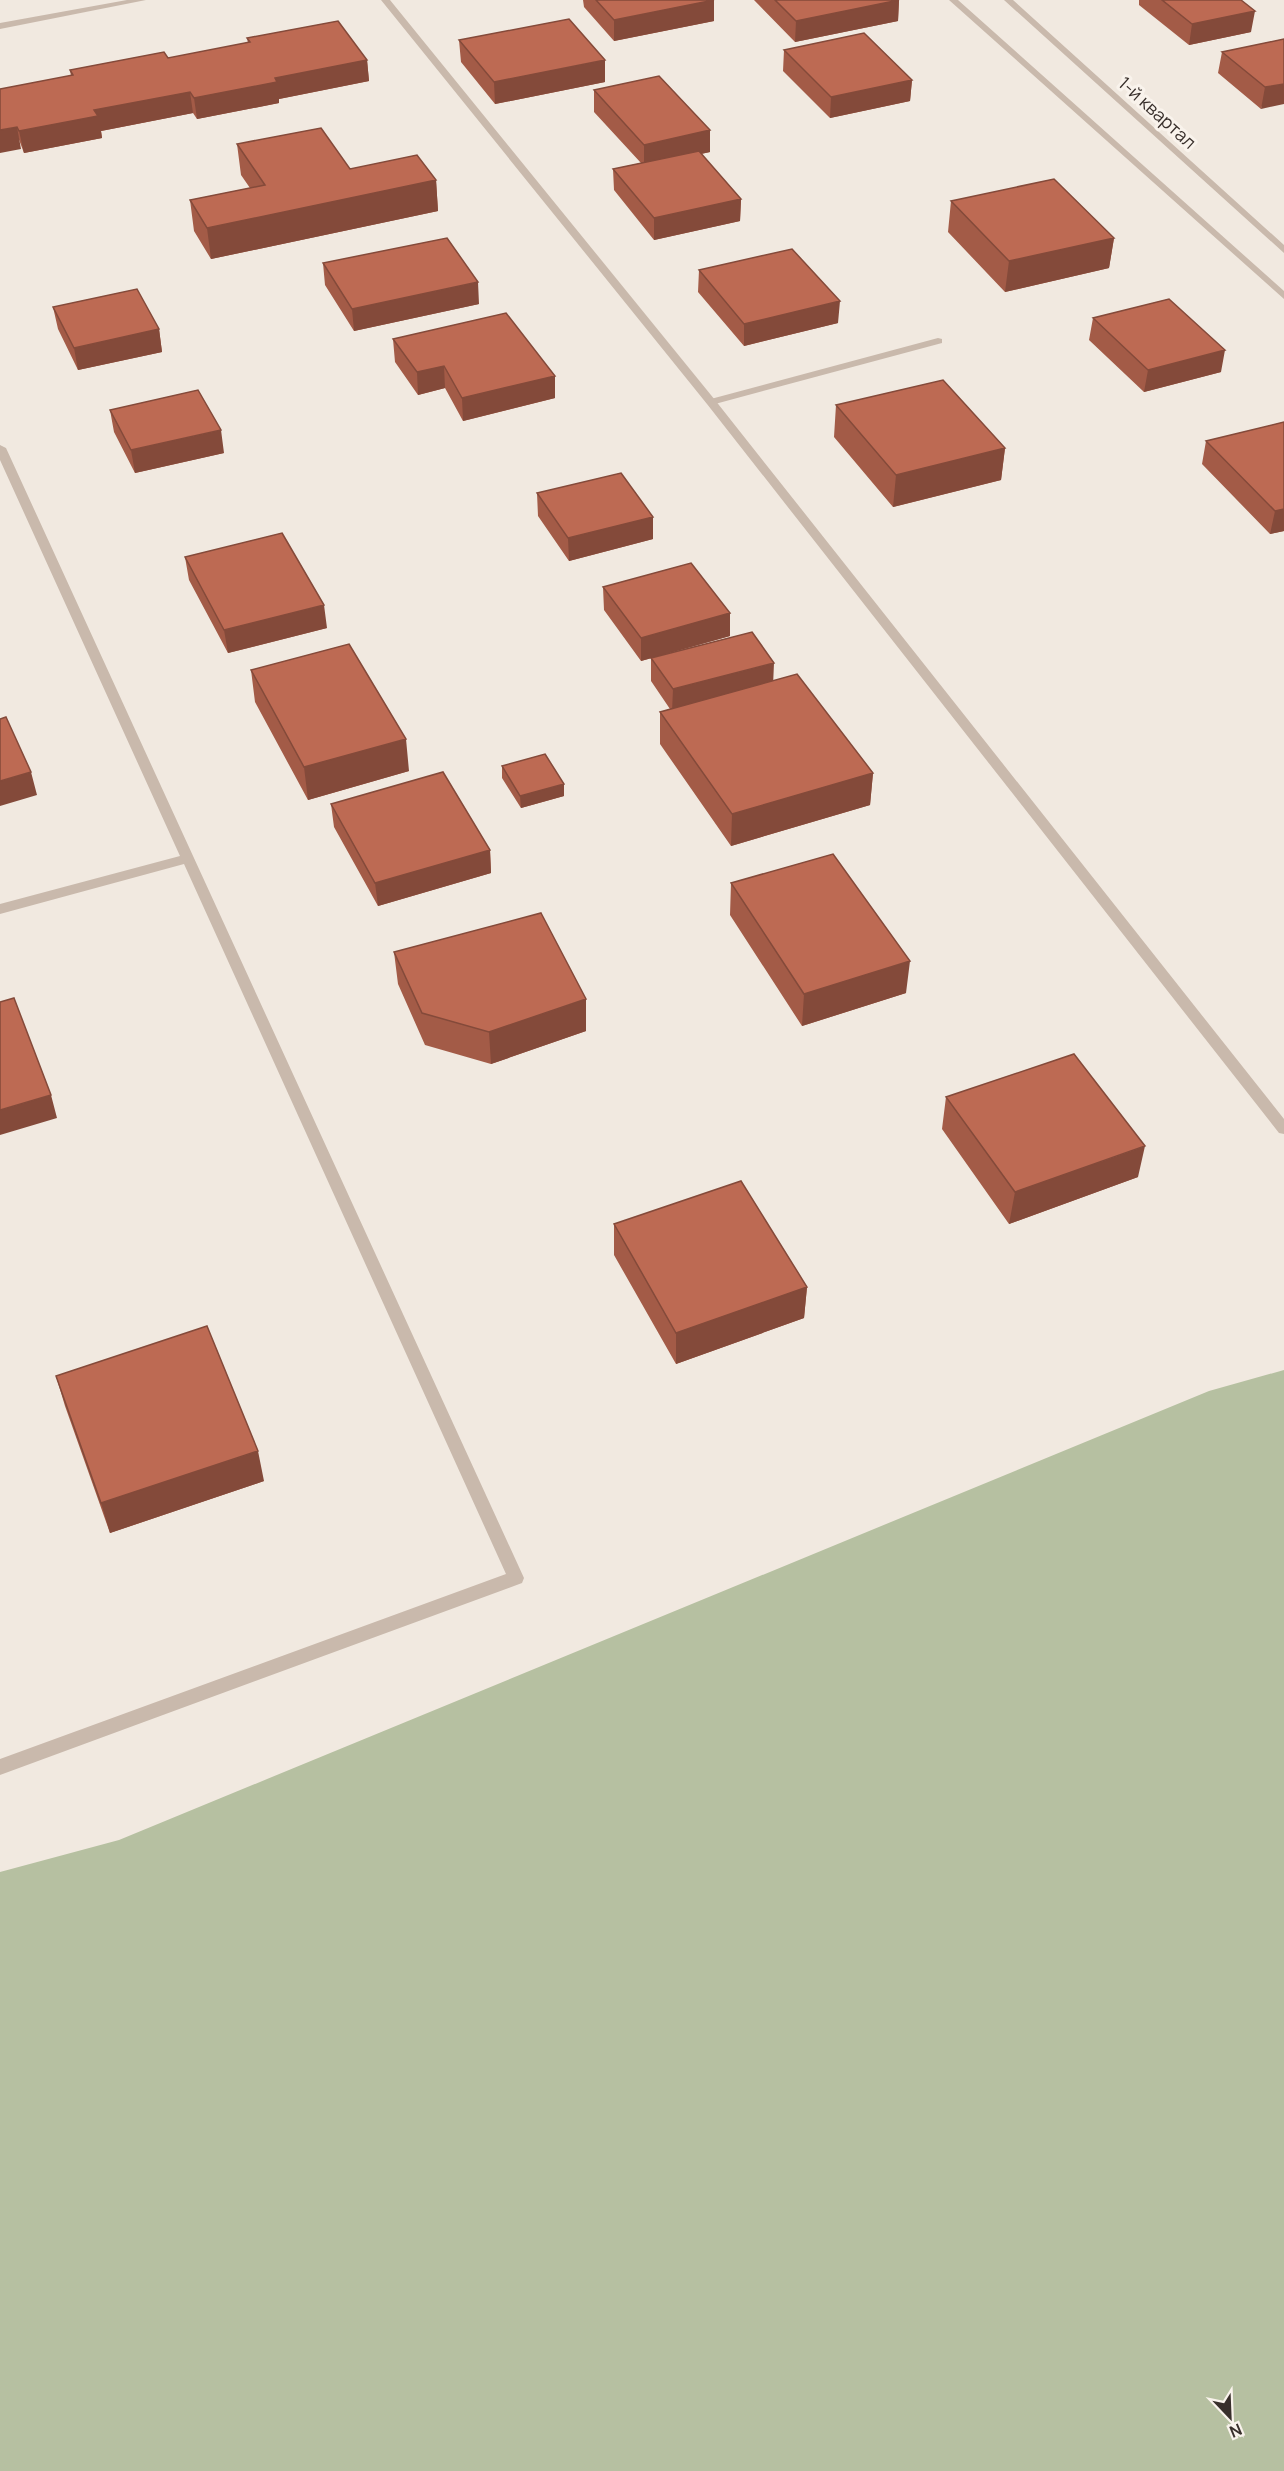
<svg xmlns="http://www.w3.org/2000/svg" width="1284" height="2471" font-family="Manrope,sans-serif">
  <rect width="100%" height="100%" fill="#f1e9e0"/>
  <path fill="#b6c0a1" d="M1284,1370V2471H0V1872L119,1840L1209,1391Z"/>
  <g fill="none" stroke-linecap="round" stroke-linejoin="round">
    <path fill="#c9b9ac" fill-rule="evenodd" d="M938,338L942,339V343L715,404L711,405L706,402L707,400Z"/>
    <path fill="#c9b9ac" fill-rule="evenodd" d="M381,0H390L715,400L1284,1119V1134L1279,1133L707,404Z
      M949,0H958L1284,291V299Z
      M1004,0H1013L1284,245V253Z
      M0,445L6,448L524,1578L522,1583L0,1775V1759L506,1574L184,864L0,914V904L180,856L0,460Z"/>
    <path fill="#c9b9ac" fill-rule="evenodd" d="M127,0H146L0,29V23Z"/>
  </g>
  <path fill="#a35b47" d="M583,0H714V21L614,41L584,7Z
    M754,0H899L898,21L795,42Z
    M1139,0H1241L1251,32L1189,45L1139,5Z
    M247,38L367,60L369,81L279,99V103L197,119L193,113L101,131L102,138L24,153L0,89L71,76L70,70L168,58L248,43Z
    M1284,39L1261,109L1218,73L1222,52Z
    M459,40L605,82L495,104L461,62Z
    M784,50L912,80L910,101L830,118L783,71Z
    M594,90L710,130V152L701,154L741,199L740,221L654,240L614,190L613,169L641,163L594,112Z
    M237,144L350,169L436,180L438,211L211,259L194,231L190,200L250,188L241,175Z
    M951,201L1114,238L1109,268L1005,292L948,232Z
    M323,263L479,304L354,331L325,285Z
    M699,270L838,323L744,346L698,292Z
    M53,307L159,329L162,352L78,370L58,329Z
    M1093,318L1221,372L1144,392L1089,340Z
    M393,339L555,376V398L463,421L445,388L418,395L395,362Z
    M836,405L1005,448L1001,480L893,507L834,437Z
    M110,410L224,453L135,473L114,432Z
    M1284,422V531L1270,534L1202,464L1206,441Z
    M537,493L653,517V539L569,561L538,516Z
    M185,557L327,628L228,653L189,580Z
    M603,587L730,613V636L641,661L604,610Z
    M651,658L773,680L873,773L870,805L731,846L660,744V712L670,709L651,681Z
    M251,670L409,771L308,800L255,702Z
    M502,766L564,796L521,808L502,778Z
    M331,804L490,850L491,873L378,906L334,827Z
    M731,883L906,993L802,1026L730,915Z
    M394,952L586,1031L491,1064L425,1045L398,984Z
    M946,1097L1138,1177L1009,1224L942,1129Z
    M614,1224L807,1287L804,1318L676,1364L614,1255Z
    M56,1376L264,1481L110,1533L65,1406Z"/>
  <path fill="#844a3a" d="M714,0V21L614,41V20Z
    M899,0L898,21L795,42L796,21Z
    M1255,11L1251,32L1189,45L1192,24Z
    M367,60L369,81L279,99V103L197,119L194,98L275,78Z
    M605,60V82L495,104L494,82Z
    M912,80L910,101L830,118L831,97Z
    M1284,84V104L1261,109L1265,87Z
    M190,92L193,113L101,131L102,138L24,153L19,131L94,110Z
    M17,127L21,149L0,153V130Z
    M710,130V152L644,166V145Z
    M436,180L438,211L211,259L207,228Z
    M741,199L740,221L654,240V218Z
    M1114,238L1109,268L1005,292L1009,261Z
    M478,282L479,304L354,331L352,309Z
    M840,301L838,323L744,346V324Z
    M159,329L162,352L78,370L74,348Z
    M1225,350L1221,372L1144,392L1148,370Z
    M444,366L445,388L418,395L417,372Z
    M555,376V398L463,421L462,398Z
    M221,430L224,453L135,473L131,450Z
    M1005,448L1001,480L893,507L896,475Z
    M1284,509V531L1270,534L1275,511Z
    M653,517V539L569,561L568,538Z
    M324,605L327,628L228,653L224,630Z
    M730,613V636L641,661V638Z
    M774,663L773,686L672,712L673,689Z
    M406,739L409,771L308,800L304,767Z
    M31,772L37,795L0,806V781Z
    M873,773L870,805L731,846L732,814Z
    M564,784V796L521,808L520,796Z
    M490,850L491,873L378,906L375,883Z
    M910,961L906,993L802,1026L804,994Z
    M586,999V1031L491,1064L489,1032Z
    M51,1095L57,1118L0,1135V1110Z
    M1145,1146L1138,1177L1009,1224L1015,1192Z
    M807,1287L804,1318L676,1364V1333Z
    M258,1451L264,1481L110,1533L101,1503Z"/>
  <path fill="#bd6a53" stroke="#844a3a" stroke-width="1.5" d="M596,0H714L614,20Z
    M775,0H899L796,21Z
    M1162,0H1241L1255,11L1192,24Z
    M569,19L605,60L494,82L459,40Z
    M338,21L367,60L275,78L277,82L194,98L190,92L94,110L98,116L19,131L17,127L0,130V89L73,75L70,70L164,52L168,58L250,42L247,38Z
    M864,33L912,80L831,97L784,50Z
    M1284,39V84L1265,87L1222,52Z
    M659,76L710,130L644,145L594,90Z
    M321,128L350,169L417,155L436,180L207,228L190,200L265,185L237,144Z
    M699,151L741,199L654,218L613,169Z
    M1054,179L1114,238L1009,261L951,201Z
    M447,238L478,282L352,309L323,263Z
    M792,249L840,301L744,324L699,270Z
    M137,289L159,329L74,348L53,307Z
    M1169,299L1225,350L1148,370L1093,318Z
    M506,313L555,376L462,398L444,366L417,372L393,339Z
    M943,380L1005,448L896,475L836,405Z
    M198,390L221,430L131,450L110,410Z
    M1284,422V509L1275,511L1206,441Z
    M621,473L653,517L568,538L537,493Z
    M282,533L324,605L224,630L185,557Z
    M691,563L730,613L641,638L603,587Z
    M752,632L774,663L673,689L651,658Z
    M349,644L406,739L304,767L251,670Z
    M797,674L873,773L732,814L660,712Z
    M6,717L31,772L0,781V719Z
    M545,754L564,784L520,796L502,766Z
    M443,772L490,850L375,883L331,804Z
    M833,854L910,961L804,994L731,883Z
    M541,913L586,999L489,1032L422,1013L394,952Z
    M14,998L51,1095L0,1110V1002Z
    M1074,1054L1145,1146L1015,1192L946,1097Z
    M741,1181L807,1287L676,1333L614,1224Z
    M207,1326L258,1451L101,1503L56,1376Z"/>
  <g text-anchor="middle" stroke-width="6" stroke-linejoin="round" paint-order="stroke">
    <g font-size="18" fill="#382f2b" stroke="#f9f3ec">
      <text transform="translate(1157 113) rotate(42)" y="6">1-й квартал</text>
    </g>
  </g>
  <g transform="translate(1230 2417) rotate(157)" stroke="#f9f3ec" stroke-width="4.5" paint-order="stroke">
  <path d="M0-4.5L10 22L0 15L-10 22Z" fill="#382f2b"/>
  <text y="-9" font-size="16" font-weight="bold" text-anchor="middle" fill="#382f2b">N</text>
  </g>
</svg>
